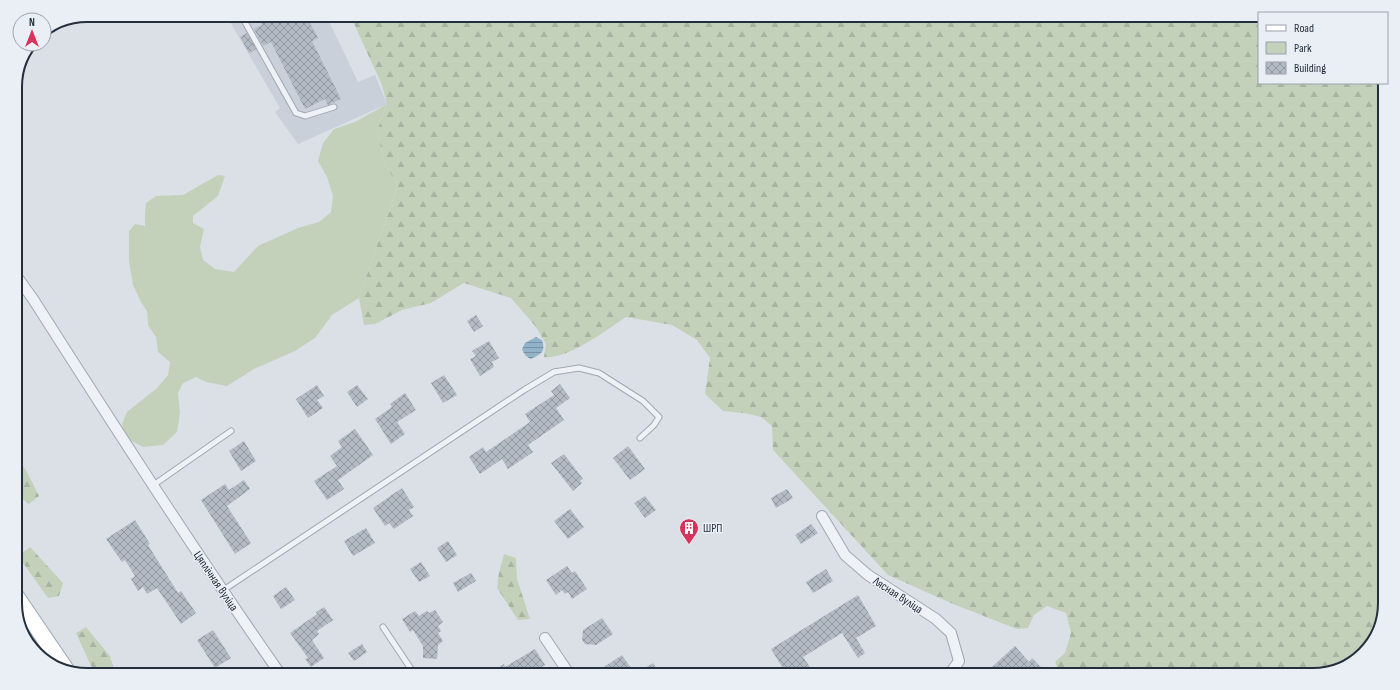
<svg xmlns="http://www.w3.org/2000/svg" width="1400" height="690" font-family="'Sofia Sans Condensed',sans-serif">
  <defs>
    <pattern id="forest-firs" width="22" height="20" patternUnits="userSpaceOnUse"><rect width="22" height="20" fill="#c3d1bb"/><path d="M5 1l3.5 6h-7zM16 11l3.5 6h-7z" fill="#a7b4a2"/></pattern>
    <pattern id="water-rules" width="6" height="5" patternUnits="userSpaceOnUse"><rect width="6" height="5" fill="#92b2ca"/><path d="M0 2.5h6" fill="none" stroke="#7791a5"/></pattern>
    <pattern id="building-cross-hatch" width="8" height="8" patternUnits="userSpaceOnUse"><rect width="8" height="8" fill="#b2bac4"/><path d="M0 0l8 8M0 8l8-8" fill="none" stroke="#9198a1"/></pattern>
  </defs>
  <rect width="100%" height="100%" fill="#dbe0e7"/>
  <path fill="#c9d0d9" d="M226,15H326L358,82L375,75L387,104L298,144L275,112L280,108Z"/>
  <path fill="#c3d1bb" d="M387,104L377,131L385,165L398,185L359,298L332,315L315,338L295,351L254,369L227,386L206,382L196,377L183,383L178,393L180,413L177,432L163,445L143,447L125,437L122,424L127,412L157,388L168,375L170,362L158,352L156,337L148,325L147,311L141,302L133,285L129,261V231L135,224L145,226V215L146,203L156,196L183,195L218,175L225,176L218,196L193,216V223L204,229L200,247L203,260L215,269L234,272L258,246L298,228L319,222L331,212L333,196L327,177L318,161L323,143L334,129L355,122Z"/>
  <path fill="url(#forest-firs)" d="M350,15H1259V83H1385V603L1378,635L1353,663L1314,675H1061L1055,662L1065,653L1071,633L1066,613L1047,606L1034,615L1028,628L1017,629L953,604L888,575L773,450L772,426L761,417L744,413L723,411L705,394L710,358L697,340L672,325L626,317C607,330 567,360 544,357L546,344L536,327L511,298L464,283L431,303L402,310L375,324L364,325L359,298L398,185L385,165L377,131L387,104L382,85Z
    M15,456L26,470L39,496L29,504L15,493Z
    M30,547L63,583L59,596L48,598L18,556Z
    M504,554L516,558L517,579L530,619L518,620L497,588L499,573Z
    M86,627L110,656L113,666L104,674L91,666L76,633Z"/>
  <path fill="url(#water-rules)" d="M536,337L542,340C546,352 541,354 531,359C526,357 524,354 522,349L525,343Z"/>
  <path fill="url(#building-cross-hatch)" d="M257,15H306L318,38L312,41L341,99L328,105L325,99L305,109L271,42L263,46L254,29L262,25Z
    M247,33L256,49L249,53L240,37Z
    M476,315L483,326L474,332L467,321Z
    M489,341L499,358L492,362L494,367L480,376L470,359L476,356L472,351Z
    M444,375L457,395L443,403L431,383Z
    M560,384L570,398L556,408L564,420L528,445L533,452L508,469L502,459L480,474L469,457L483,447L486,452L530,422L525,414L554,395L551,391Z
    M317,385L324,396L317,400L323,408L308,418L296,399Z
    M357,385L368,399L357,407L347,392Z
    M405,393L416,410L397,422L405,434L391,444L375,419L392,407L390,404Z
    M355,429L373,455L338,480L344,489L327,500L314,481L337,466L330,456L342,447L338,441Z
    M244,441L256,461L241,471L229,451Z
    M628,446L645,469L630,480L613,458Z
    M564,454L583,479L580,481L582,483L573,491L551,463Z
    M244,480L250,489L227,506L251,543L235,554L201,500L225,484L229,490Z
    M402,488L414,507L409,510L413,516L394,529L389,523L385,526L373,508Z
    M787,489L793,498L776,508L771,498Z
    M645,496L656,510L645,518L634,503Z
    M570,509L584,527L568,539L554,521Z
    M135,520L150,544L148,545L178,593L181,591L196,613L181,624L157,588L147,594L143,587L138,591L131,579L135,576L125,560L122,562L106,539Z
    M811,524L818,533L801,544L795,535Z
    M366,528L375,543L353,556L344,541Z
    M448,541L457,555L446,562L437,548Z
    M421,562L430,576L419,582L410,569Z
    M567,566L572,573L575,571L587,589L572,599L568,592L565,594L562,590L556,595L546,580Z
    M826,569L833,581L813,593L806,582Z
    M471,573L476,581L458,592L453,583Z
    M286,587L295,600L281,609L273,596Z
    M858,595L876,626L856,638L865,653L858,658L842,633L803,657L812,670L805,675H792L787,667L784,670L771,649Z
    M324,607L333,620L317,631L319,634L312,640L324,658L311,667L305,659L308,658L290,633L317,614L316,612Z
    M435,610L443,622L438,626L441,631L438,633L443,641L438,645L437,659L423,658V646L413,630L410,632L402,619L415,611L419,616L427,611L429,613Z
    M602,618L613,634L596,645L585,644L582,640L583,630Z
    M213,630L231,658L215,668L197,640Z
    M362,644L367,652L354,661L348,653Z
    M1015,646L1029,662L1032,658L1049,675H1028L1022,669L1015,675H983Z
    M535,649L545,665L529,675H488L504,664L505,667Z
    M622,655L635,674L653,663L661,675H605L601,669Z"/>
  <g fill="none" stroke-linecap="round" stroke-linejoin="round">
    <g stroke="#a0a7b1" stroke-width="7">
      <path id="service" d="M241,15L296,113L305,116L334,107
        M152,486L231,431
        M222,591L524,390L554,372L579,368L599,373L643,401L659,417L654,425L640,438
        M383,627L415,675"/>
    </g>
    <g stroke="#a0a7b1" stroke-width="12">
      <path id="minor" d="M15,274L33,299C114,426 195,552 281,675
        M822,516L845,555L868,575L936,619L951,633L959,661L949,675
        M545,638L570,675"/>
    </g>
    <g stroke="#99a6b3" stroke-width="18">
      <path id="primary" d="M15,595L66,670"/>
    </g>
    <use href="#service" stroke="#eef1f5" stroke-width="5"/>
    <use href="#minor" stroke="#eef1f5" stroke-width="10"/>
    <use href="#primary" stroke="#fff" stroke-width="16"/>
  </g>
  <defs>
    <g id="building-pin" transform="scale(1)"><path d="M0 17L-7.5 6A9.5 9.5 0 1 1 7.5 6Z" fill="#d8335a" stroke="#eaeff5"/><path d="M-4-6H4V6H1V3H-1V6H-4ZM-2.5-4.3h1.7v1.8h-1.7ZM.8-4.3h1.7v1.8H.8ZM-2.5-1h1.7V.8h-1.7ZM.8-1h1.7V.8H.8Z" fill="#fff"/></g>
  </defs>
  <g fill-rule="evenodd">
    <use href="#building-pin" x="689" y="528"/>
  </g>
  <g text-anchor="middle" stroke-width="3" stroke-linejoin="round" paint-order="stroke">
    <g font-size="12" fill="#242f3e" stroke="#eaeff5" text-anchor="start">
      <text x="703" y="532">ШРП</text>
    </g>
    <g font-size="12" fill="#242f3e" stroke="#eaeff5">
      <text transform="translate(216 581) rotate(56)" y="4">Цяплічная вуліца</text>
      <text transform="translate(898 595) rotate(33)" y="4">Лясная вуліца</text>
    </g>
  </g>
  <path d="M0 0H1400V690H0ZM87 22H1313A65 65 0 0 1 1378 87V603A65 65 0 0 1 1313 668H87A65 65 0 0 1 22 603V87A65 65 0 0 1 87 22Z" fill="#eaeff5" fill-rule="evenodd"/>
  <path fill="none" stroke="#242f3e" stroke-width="2" d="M87 22H1313A65 65 0 0 1 1378 87V603A65 65 0 0 1 1313 668H87A65 65 0 0 1 22 603V87A65 65 0 0 1 87 22Z"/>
  <rect x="1258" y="12" width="130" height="72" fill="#eaeff5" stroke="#9ba2ac"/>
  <rect x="1266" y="25" width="20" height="6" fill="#ffffff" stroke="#9ba2ac"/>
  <text x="1294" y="32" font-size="12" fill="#242f3e">Road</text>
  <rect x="1266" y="42" width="20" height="12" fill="#c3d1bb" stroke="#9ba2ac"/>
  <text x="1294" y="52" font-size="12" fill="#242f3e">Park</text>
  <rect x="1266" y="62" width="20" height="12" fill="url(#building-cross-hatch)" stroke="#9ba2ac"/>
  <text x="1294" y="72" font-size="12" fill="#242f3e">Building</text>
  <g transform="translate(32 32)"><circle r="19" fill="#eaeff5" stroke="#9ba2ac"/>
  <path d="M0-3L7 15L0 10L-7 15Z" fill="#d8335a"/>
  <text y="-6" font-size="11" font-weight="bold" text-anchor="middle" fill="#242f3e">N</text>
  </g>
</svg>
